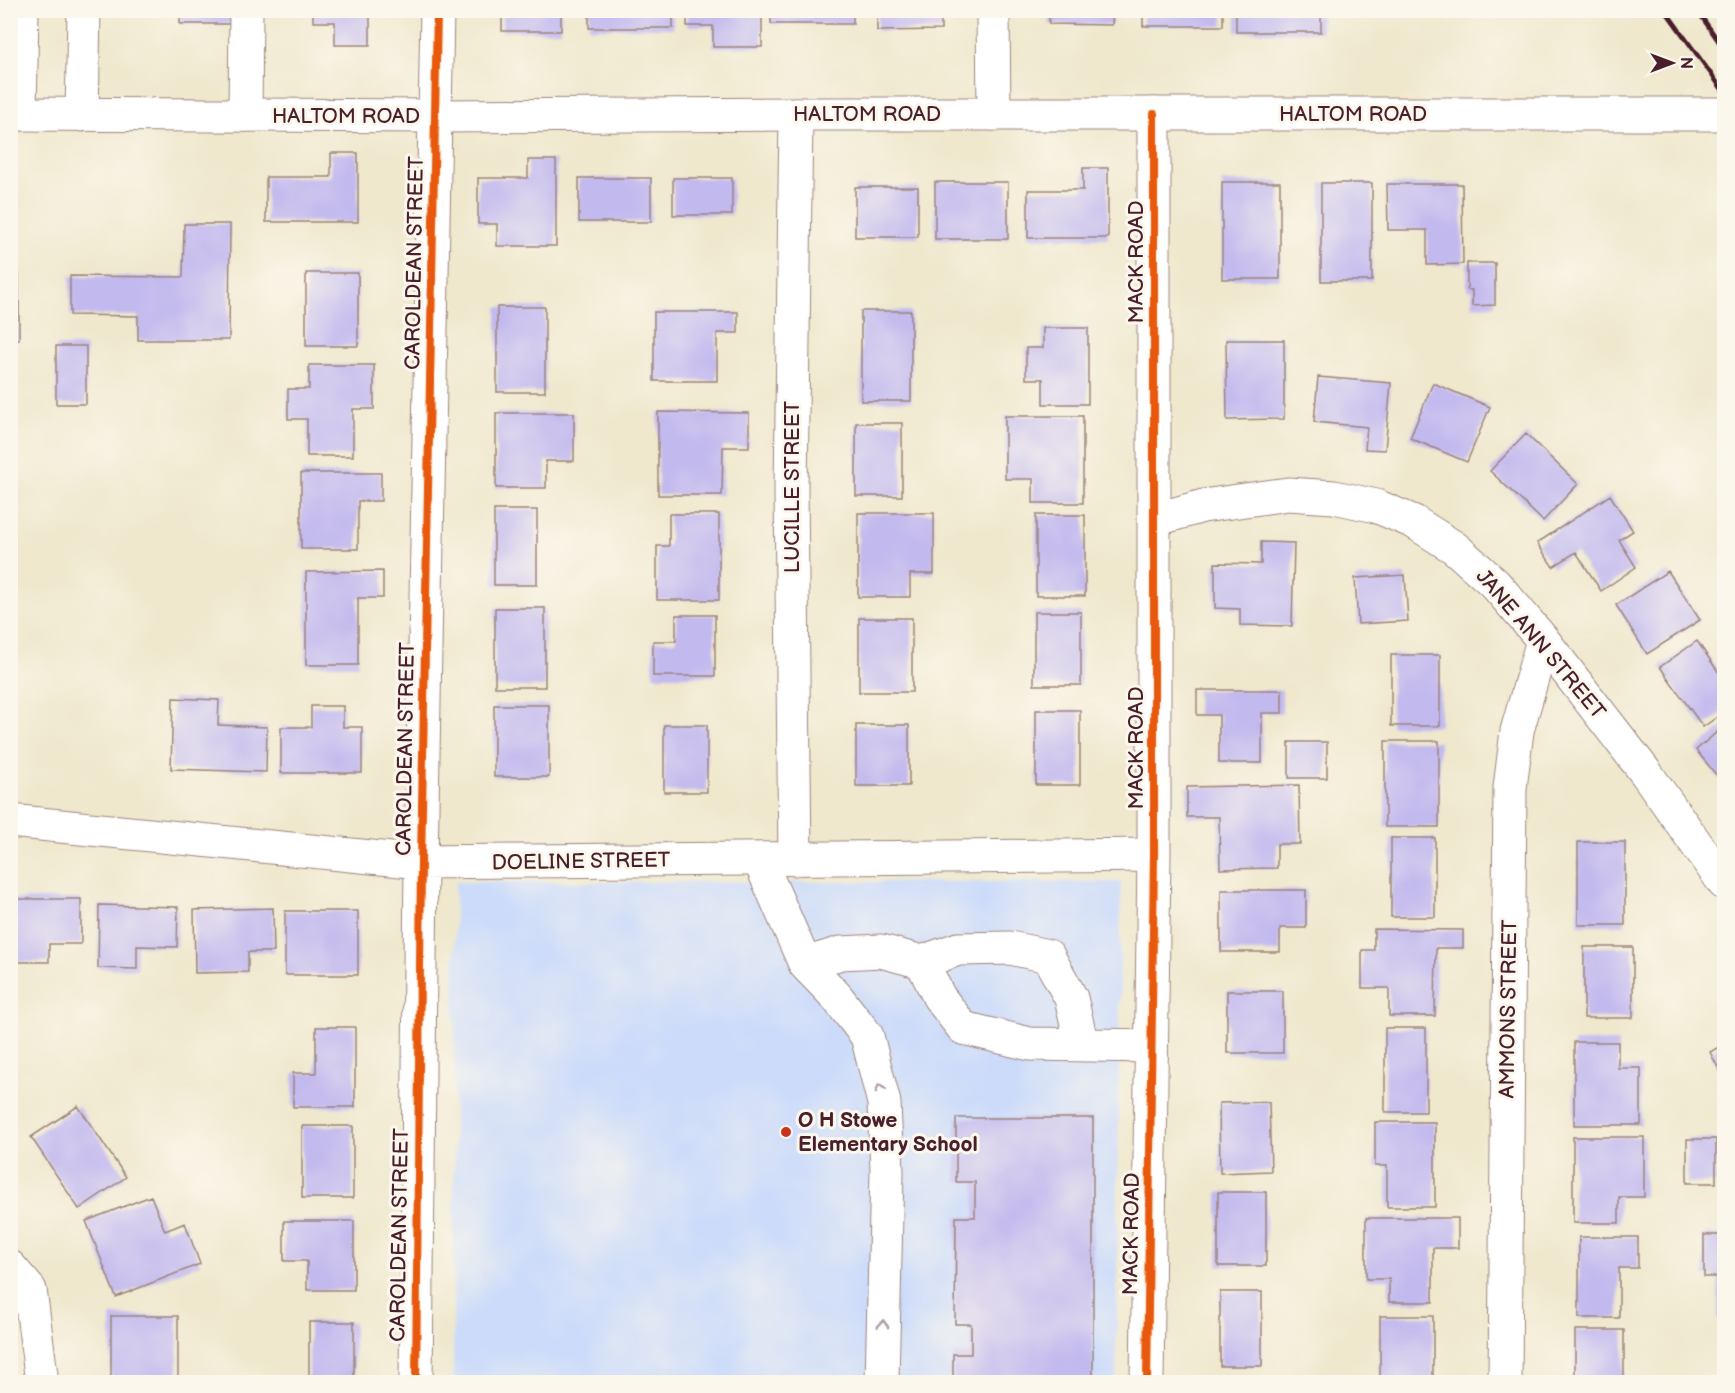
<svg xmlns="http://www.w3.org/2000/svg" width="1735" height="1393" font-family="'Balsamiq Sans',sans-serif">
  <rect width="100%" height="100%" fill="#fbf7ec"/>
  <filter id="ink" filterUnits="userSpaceOnUse"><feTurbulence type="fractalNoise" baseFrequency=".0167" numOctaves="2"/><feDisplacementMap in="SourceGraphic" scale="12" xChannelSelector="R" yChannelSelector="G"/><feConvolveMatrix kernelMatrix="1 2 1 2 8 2 1 2 1" color-interpolation-filters="sRGB"/></filter>
  <filter id="wash" filterUnits="userSpaceOnUse"><feTurbulence type="fractalNoise" baseFrequency=".008" numOctaves="4" result="noise"/><feDisplacementMap in="SourceGraphic" scale="24" xChannelSelector="R" yChannelSelector="G"/><feGaussianBlur stdDeviation="1.35" result="paint"/><feColorMatrix in="noise" values="0 0 0 0 0 0 0 0 0 0 0 0 0 0 0 0 0 1.4 0 .05"/><feComposite in="paint" operator="in"/></filter>
  <g filter="url(#wash)">
    <rect width="100%" height="100%" fill="#efe8cd"/>
    <path fill="#ccdbfa" d="M455,882H1121L1116,1382H453Z"/>
    <g id="blocks">
      <path fill="#c2b9ee" d="M180,10H239V24H180Z
        M313,10H370V45H335V22H313Z
        M502,10H561V31H502Z
        M589,10H673V28H589Z
        M687,10H762V47H713V26H687Z
        M771,10H853V24H771Z
        M877,10H941V30L877,31Z
        M1049,10H1113L1112,25L1049,24Z
        M1143,10H1223V26H1143Z
        M1236,10H1321V32H1236Z
        M331,153H358V222H266V177H331Z
        M528,160H556V246H497V224H478V178H528Z
        M1083,168H1108V238H1028V190H1083Z
        M579,178H651V222H579Z
        M673,178H732V215H673Z
        M935,182H1008V239H935Z
        M1222,182H1280V279H1222Z
        M1321,183H1372V281H1321Z
        M1387,184H1462L1463,264L1427,265V230H1388Z
        M855,187H918V237H855Z
        M184,224H230L229,340H138V316L70,315V276L183,277Z
        M1467,263H1495V305L1472,306V290H1467Z
        M306,273H358V346H306Z
        M10,274H19V339H10Z
        M497,307H545V392H497Z
        M861,311H911V401H861Z
        M654,312H738V333H717V381H654Z
        M1043,328H1088V404H1043V379H1026V348H1043Z
        M1226,340H1284V419L1227,420Z
        M56,346H86V404H56Z
        M309,365H374V409H353V456H307V419H288V389H309Z
        M1318,377L1391,383L1385,450L1365,449L1367,427L1314,422Z
        M1433,383L1490,407L1467,462L1410,438Z
        M658,412L749,413V447H723L722,495H658Z
        M496,413H574V461H546V488H496Z
        M1005,416H1083V503H1033V479H1005Z
        M856,423H902V496H856Z
        M1526,434L1578,484L1543,521L1490,471Z
        M301,473H381V501H358V549H301Z
        M1610,495L1633,531L1619,540L1636,567L1601,591L1576,552L1553,567L1537,543Z
        M494,510H537V585H494Z
        M858,513H934V574H910V597H858Z
        M669,514H719V600H657V546H669Z
        M1036,515H1085V596H1036Z
        M1261,542L1294,543L1292,626L1240,625V609L1215,608V563L1261,564Z
        M383,571V598H358V665H306V572Z
        M1668,571L1700,620L1647,654L1616,605Z
        M1405,575L1408,621L1358,624L1355,578Z
        M495,608H545V687H495Z
        M1034,612H1081V685H1034Z
        M676,615H715V676H653V641H676Z
        M859,618H912V692H859Z
        M1697,641L1724,680V712L1703,727L1660,667Z
        M1391,655H1440V726H1391Z
        M1197,690H1282V713H1262V763H1219V715H1197Z
        M173,698L219,700L218,725L267,727L266,772L171,769Z
        M494,705H549V777H494Z
        M311,706H343V727H362V773H281V727H311Z
        M1036,710H1080V785H1036Z
        M664,725H707V792H664Z
        M856,725H909V786H856Z
        M1724,726V772L1718,777L1696,750Z
        M1385,741H1439V827H1385Z
        M1289,742H1327V778H1289Z
        M1299,785L1300,844H1277V868L1220,869L1219,817H1187V787Z
        M1391,838H1435V917H1391Z
        M1578,842H1625V925H1578Z
        M1221,890H1306V928H1280V952H1221Z
        M10,899H81V944H49V962H10Z
        M99,905L178,907L177,947L137,946V969L98,968Z
        M273,908L274,952H248V972L195,973L194,910Z
        M285,911H358V975H285Z
        M1374,929L1463,930V948H1436L1435,1016H1389V988H1362V950H1374Z
        M1584,947H1633V1018H1584Z
        M1227,991H1283V1053H1227Z
        M316,1027H355V1107H293V1073H316Z
        M1385,1028H1426V1112H1385Z
        M1574,1042H1618V1068H1641V1125H1574Z
        M1724,1044V1079L1710,1052Z
        M1269,1102L1271,1171L1220,1173L1219,1103Z
        M78,1106L126,1177L79,1209L31,1137Z
        M956,1118H1093V1382H953V1354H971V1324H955L956,1217H975V1182H956Z
        M1375,1122H1435V1207H1387V1166H1375Z
        M302,1126H353V1198H302Z
        M1573,1137H1644V1197H1619V1223H1573Z
        M1687,1139H1716V1183H1687Z
        M1218,1192H1266V1266H1218Z
        M151,1196L165,1231L185,1223L200,1264L116,1297L86,1221Z
        M1366,1218H1458V1248H1433V1302H1389V1279H1366Z
        M284,1221H354V1290H307V1261H284Z
        M1704,1235H1724V1320H1718V1277H1704Z
        M1579,1237H1638V1268H1619V1318H1579Z
        M1220,1292H1262V1366H1220Z
        M111,1316H178V1382H111Z
        M1380,1316H1433V1382H1380Z
        M309,1322H354V1382H309Z
        M1575,1330H1624V1382H1575Z"/>
    </g>
  </g>
  <g filter="url(#ink)">
    <use href="#blocks" fill-opacity="0" stroke="#9c847c" stroke-width="1.5"/>
    <g fill="none" stroke-linecap="round" stroke-linejoin="round">
      <g stroke="#9c847c" stroke-width="35">
        <path id="minor" d="M993,10L994,114
          M20,114L22,10
          M82,115L84,10
          M245,115L246,10
          M1154,520L1203,506L1288,494L1334,497L1376,506L1414,522L1455,548L1495,584L1543,640L1646,773L1724,883
          M10,821L421,862L1154,855
          M759,859L805,964L841,953L881,951L922,962L939,997L963,1028L1030,1044L1151,1046
          M795,859L791,489L796,114
          M922,962L958,949L1010,948L1048,956L1071,998L1082,1045
          M805,964L836,996L867,1036L884,1103L887,1171L882,1382
          M10,1267L30,1290L42,1382
          M416,1382L421,862L437,10
          M1147,1382L1154,855V114
          M1505,1382L1510,788L1517,731L1543,640"/>
      </g>
      <g stroke="#9c847c" stroke-width="35">
        <path id="major" d="M10,114L435,116L796,114H1724"/>
      </g>
      <use href="#minor" stroke="#fff" stroke-width="33"/>
      <use href="#major" stroke="#fff" stroke-width="33"/>
      <path stroke="#4a1f2b" stroke-width="4.5" d="M1665,10L1724,92
        M1697,10L1724,49"/>
      <g stroke="#fbf7ec" stroke-width="11">
        <path id="cycleway" d="M416,1382L421,862L437,10
          M1147,1382L1154,855V114"/>
      </g>
      <use href="#cycleway" stroke="#e8590c" stroke-width="8"/>
    </g>
    <defs><path id="oneway-chevron" d="M-2-3.5L2.5 0L-2 3.5" fill="none" stroke-width="1.6" stroke-linecap="round" stroke-linejoin="round" transform="scale(1.5)"/></defs>
    <g stroke="#ae9aa0">
      <use href="#oneway-chevron" transform="translate(880 1088) rotate(-105)"/>
      <use href="#oneway-chevron" transform="translate(883 1324) rotate(-88)"/>
    </g>
  </g>
  <circle fill="#c8321e" stroke="#fbf7ec" stroke-width="2" cx="786" cy="1132" r="6"/>
  <g text-anchor="middle" stroke-width="6" stroke-linejoin="round" paint-order="stroke">
    <g font-size="21" fill="#4a1f2b" stroke="#fbf7ec">
      <text x="867" y="121">HALTOM ROAD</text>
      <text x="1353" y="121">HALTOM ROAD</text>
      <text x="346" y="123">HALTOM ROAD</text>
      <text transform="translate(1136 262) rotate(-90)" y="7">MACK ROAD</text>
      <text transform="translate(414 263) rotate(-89)" y="7">CAROLDEAN STREET</text>
      <text transform="translate(792 487) rotate(-90)" y="7">LUCILLE STREET</text>
      <text transform="translate(1541 644) rotate(50)" y="7">JANE ANN STREET</text>
      <text transform="translate(1136 748) rotate(-90)" y="7">MACK ROAD</text>
      <text transform="translate(405 749) rotate(-89)" y="7">CAROLDEAN STREET</text>
      <text transform="translate(581 861) rotate(-1)" y="7">DOELINE STREET</text>
      <text transform="translate(1508 1009) rotate(-89)" y="7">AMMONS STREET</text>
      <text transform="translate(1131 1234) rotate(-89)" y="7">MACK ROAD</text>
      <text transform="translate(399 1235) rotate(-89)" y="7">CAROLDEAN STREET</text>
    </g>
    <g font-size="21" font-weight="bold" fill="#4a1f2b" stroke="#fbf7ec" text-anchor="start">
      <text x="798" y="1127">O H Stowe<tspan x="798" dy="24">Elementary School</tspan></text>
    </g>
  </g>
  <rect width="1735" height="1393" fill="none" stroke="#fbf7ec" stroke-width="36"/>
  <g transform="translate(1672 63) rotate(90)" stroke="#fbf7ec" stroke-width="4.5" paint-order="stroke">
  <path d="M0-4.5L10 22L0 15L-10 22Z" fill="#4a1f2b"/>
  <text y="-9" font-size="16" font-weight="bold" text-anchor="middle" fill="#4a1f2b">N</text>
  </g>
</svg>
